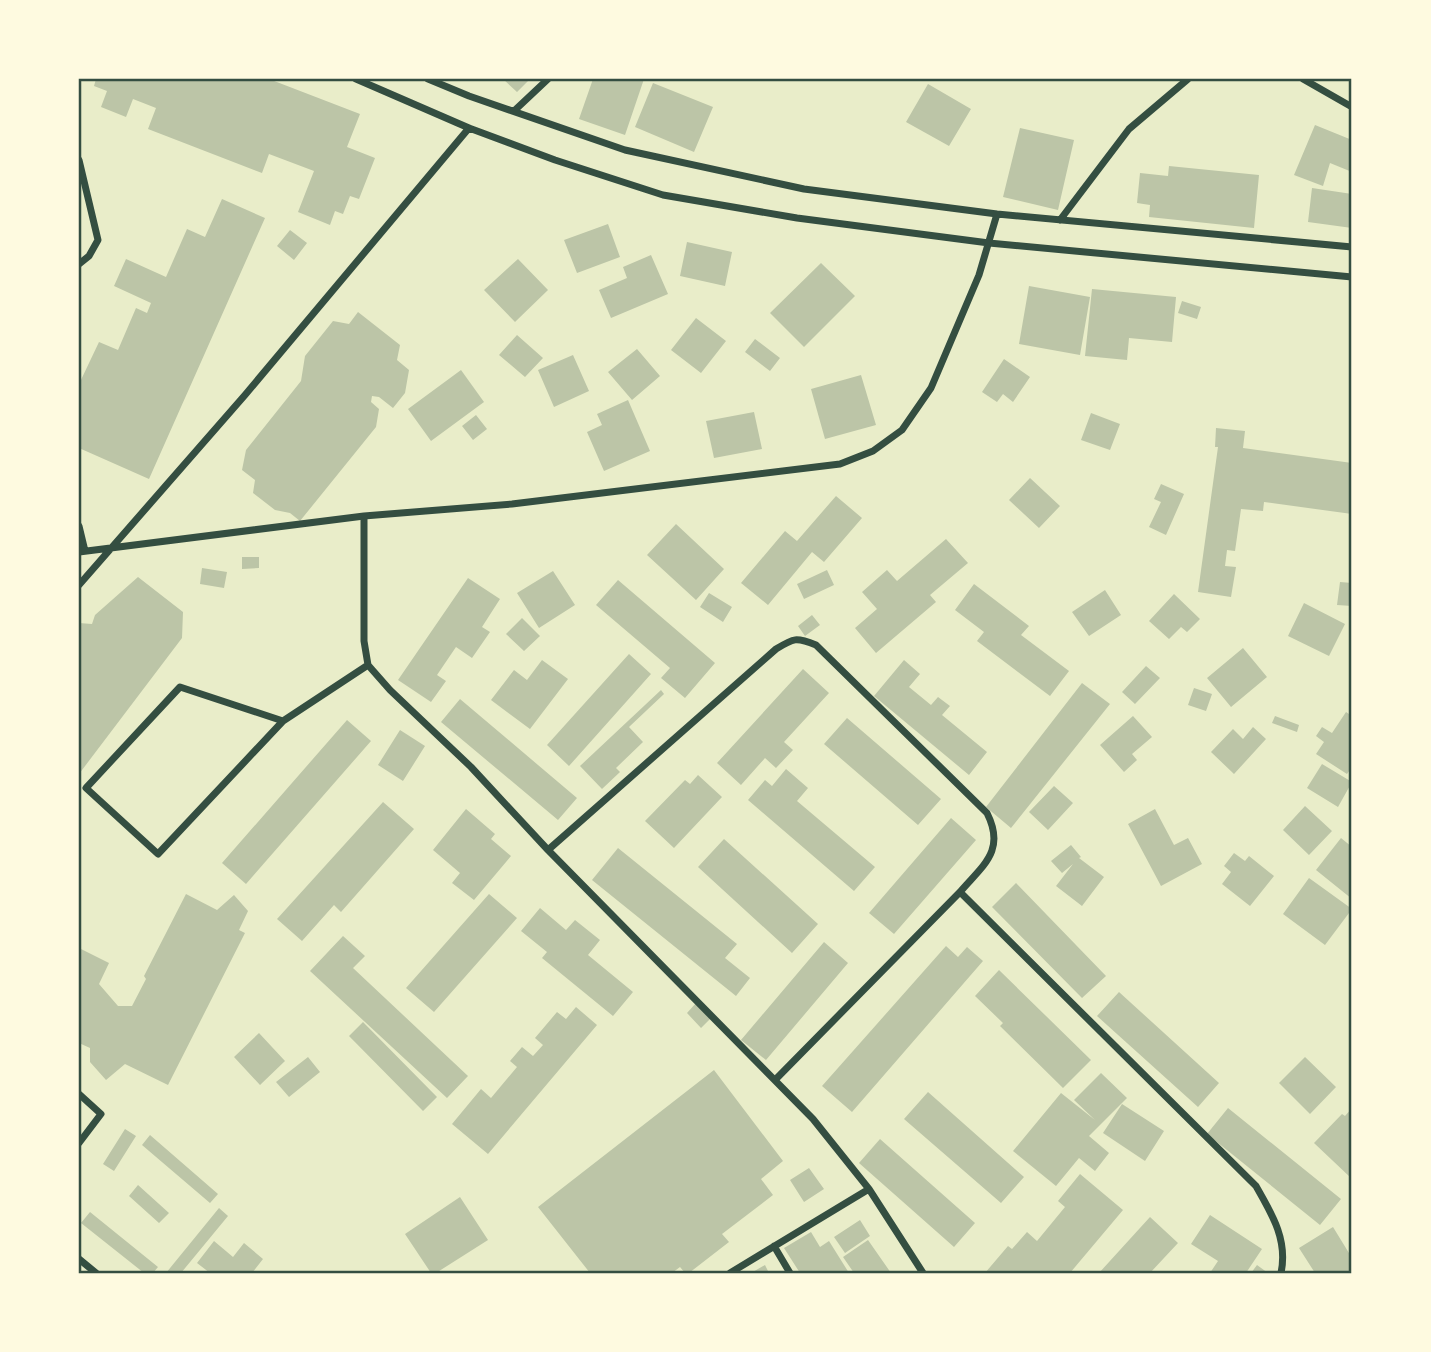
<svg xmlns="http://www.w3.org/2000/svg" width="1431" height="1352" font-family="Cabin,sans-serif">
  <rect width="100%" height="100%" fill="#e9edc9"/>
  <path fill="#bcc5a7" d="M96,79H269L360,114L347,147L375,158L359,199L350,196L343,214L335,211L330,225L298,212L314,171L269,154L262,173L148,129L156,108L133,99L126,117L101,107L107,91L94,86Z
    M503,79H530L517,92Z
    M593,79H644L625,135L579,119Z
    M653,83L713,107L694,152L635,127Z
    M928,84L971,109L949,146L906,122Z
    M1315,125L1352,140V172L1330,163L1323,186L1294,175Z
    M1020,128L1074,140L1058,210L1003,197Z
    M1169,166L1259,175L1254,228L1149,217L1150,205L1137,203L1140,173L1168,176Z
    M1312,188L1352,194V228L1308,222Z
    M222,199L265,218L149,479L79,448V381L80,382L99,342L118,350L136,308L147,313L151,303L114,286L126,259L166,277L187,229L205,237Z
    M608,224L620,257L577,273L564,240Z
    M290,230L307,243L294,260L277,246Z
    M687,242L732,252L725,286L680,276Z
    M651,255L668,294L611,318L599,290L627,278L623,267Z
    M518,259L548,290L515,322L484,290Z
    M821,263L855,296L804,347L770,313Z
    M1029,286L1090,297L1080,355L1019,344Z
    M1092,289L1176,297L1172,342L1129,338L1127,360L1085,356Z
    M1182,301L1201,307L1197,319L1178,313Z
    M358,312L400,345L397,360L409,370L405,393L393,408L379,397L372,396L371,402L379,409L376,427L300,521L290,513L275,510L253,493L255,480L242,470L246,450L301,381L305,356L333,321L349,324Z
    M696,318L726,341L701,373L671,350Z
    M517,335L543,358L525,377L499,355Z
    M755,339L780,358L770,371L745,352Z
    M637,349L660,376L632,400L608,372Z
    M573,355L589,391L554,407L538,370Z
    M1004,359L1030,377L1013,402L1003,394L997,402L982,392Z
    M461,370L484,402L431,441L408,409Z
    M861,375L876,425L825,439L811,389Z
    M628,400L650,451L604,471L587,432L602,425L597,414Z
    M754,412L762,449L714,458L706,421Z
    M1091,413L1120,424L1110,450L1081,440Z
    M476,415L487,429L473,440L462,426Z
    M1216,428L1245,431L1243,448L1352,463V514L1264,502L1263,511L1241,509L1235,551L1227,550L1225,566L1236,567L1231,597L1198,592L1218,447H1215Z
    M1030,478L1060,506L1039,528L1009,500Z
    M1161,484L1184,494L1166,535L1149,527L1161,502L1154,499Z
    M836,496L862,518L824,562L812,552L768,605L741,583L785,531L797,541Z
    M676,524L724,569L696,600L647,555Z
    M946,539L968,563L930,595L936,602L876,653L855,628L877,609L862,592L887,570L897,581Z
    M242,557H259V568L242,569Z
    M202,568L227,572L224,588L200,584Z
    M827,570L834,585L804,599L797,584Z
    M553,571L575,605L539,628L517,593Z
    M138,577L183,612L182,638L79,774V623L92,624L95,615Z
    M468,578L500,599L482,627L490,632L472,658L456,647L437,675L446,681L431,702L398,680Z
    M618,580L715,663L685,698L661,678L670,668L596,605Z
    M1340,582L1352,583V606L1337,605Z
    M974,584L1029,626L1021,635L1069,671L1050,696L977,641L984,632L955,610Z
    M1105,590L1121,615L1089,636L1072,612Z
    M709,593L732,607L723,622L700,607Z
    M1174,594L1200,619L1187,632L1181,627L1169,639L1149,621Z
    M1304,603L1345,624L1329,656L1288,636Z
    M812,615L820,625L805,636L798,626Z
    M522,618L540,636L524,651L506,634Z
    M1243,648L1267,677L1231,707L1207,678Z
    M629,654L651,674L569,766L547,745Z
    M542,660L568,679L530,729L491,700L514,670L527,680Z
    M904,660L920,674L909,687L931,705L938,697L950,706L942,715L987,752L969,775L874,696Z
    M1146,666L1160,678L1135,704L1122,692Z
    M803,669L829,693L784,742L793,750L776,768L765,758L741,785L717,763Z
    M1082,683L1110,704L1011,828L986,807Z
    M1194,688L1212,694L1206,711L1188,705Z
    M661,690L664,694L629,727L643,742L616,768L620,772L602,789L580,766Z
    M460,699L577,798L558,820L441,722Z
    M1346,712L1352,716V767L1347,774L1316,754L1324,742L1316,736L1322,727L1332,733Z
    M1133,716L1152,737L1132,754L1137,760L1124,772L1100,745Z
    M1275,716L1299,725L1297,732L1272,723Z
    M847,718L941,799L918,825L824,744Z
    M347,720L371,741L246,884L222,863Z
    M1253,727L1266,739L1234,774L1211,752L1233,729L1243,739Z
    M400,730L425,746L403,781L378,765Z
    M1322,764L1352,782L1338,807L1307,788Z
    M786,769L808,788L797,801L875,867L854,891L748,800L765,780L772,786Z
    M698,775L722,797L674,848L645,821L685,780L690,784Z
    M1054,786L1073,803L1048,830L1029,812Z
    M383,802L414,829L341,912L334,905L302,941L277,919Z
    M1305,806L1332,831L1309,855L1283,830Z
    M466,809L495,834L491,839L511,856L474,900L452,883L460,873L433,850Z
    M1155,809L1174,845L1188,838L1202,864L1161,886L1128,824Z
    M951,818L976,840L894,934L869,913Z
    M1341,838L1352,847V899L1316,870Z
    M724,839L818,924L792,953L698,867Z
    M1071,845L1081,857L1079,858L1104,877L1082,906L1056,886L1073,864L1062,873L1051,861Z
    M618,848L737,944L725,958L750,978L736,996L592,880Z
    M1234,853L1245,861L1249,856L1274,876L1250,906L1222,884L1231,872L1224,866Z
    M1309,878L1352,909L1325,945L1283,914Z
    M1016,883L1106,976L1082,998L992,907Z
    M186,894L217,910L234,895L248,911L239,930L245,933L168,1085L125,1064L106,1080L90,1062V1048L79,1043V948L109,963L99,984L118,1006H132L146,979L144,976Z
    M489,894L517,918L434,1012L406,988Z
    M540,908L566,930L575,920L600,940L588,955L633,992L613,1016L542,958L547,952L521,931Z
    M343,936L365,956L353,968L468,1076L447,1098L310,971Z
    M824,942L848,963L766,1060L741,1040Z
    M946,946L958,957L967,947L983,961L852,1112L822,1086Z
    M999,970L1091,1060L1063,1088L1000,1026L1003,1023L975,996Z
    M1119,992L1219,1083L1198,1107L1097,1016Z
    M696,1003L711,1018L701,1028L687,1013Z
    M576,1007L597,1025L488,1154L452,1124L481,1089L491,1098L517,1067L510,1061L522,1047L533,1056L543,1045L535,1038L557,1012L566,1019Z
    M363,1022L437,1097L423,1111L349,1036Z
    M259,1033L285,1061L260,1085L234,1057Z
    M308,1057L320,1072L289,1097L276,1082Z
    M1305,1057L1336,1087L1310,1114L1279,1083Z
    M714,1070L783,1161L761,1179L773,1195L722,1234L729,1242L689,1273H685L680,1267L672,1273H590L538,1207Z
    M1101,1073L1127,1098L1089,1136L1109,1153L1095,1171L1079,1158L1056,1186L1013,1151L1061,1093L1095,1120L1074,1100Z
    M928,1092L1024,1177L1001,1203L904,1119Z
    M1122,1104L1164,1131L1145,1161L1103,1133Z
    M1228,1108L1341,1199L1320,1225L1207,1134Z
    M1352,1108V1176L1351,1178L1314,1143L1342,1114L1345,1116Z
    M125,1129L136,1136L114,1171L103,1164Z
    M150,1135L218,1194L210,1203L142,1145Z
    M880,1139L975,1223L954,1247L859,1163Z
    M809,1168L824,1189L804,1202L790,1180Z
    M1080,1174L1123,1210L1070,1273H985L1008,1246L1012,1249L1027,1232L1037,1241L1065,1207L1058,1201Z
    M138,1185L169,1213L159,1223L129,1196Z
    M460,1197L488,1240L436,1273H431L405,1234Z
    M219,1208L228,1216L181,1273H166Z
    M90,1212L158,1267L153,1273H144L81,1223Z
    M1210,1215L1262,1249L1246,1273H1210L1218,1261L1191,1244Z
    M1150,1217L1178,1243L1150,1273H1099Z
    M860,1220L870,1236L845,1253L834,1237Z
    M1333,1227L1352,1258V1273H1315L1299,1248Z
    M811,1232L820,1247L829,1241L849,1273H800L784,1248Z
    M868,1240L891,1273H854L843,1257Z
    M214,1241L233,1257L244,1243L263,1259L252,1273H210L197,1263Z
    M765,1265L769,1273H751Z
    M1257,1265L1268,1273H1251Z"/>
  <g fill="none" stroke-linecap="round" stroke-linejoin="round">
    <path stroke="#344e41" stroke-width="7" d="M356,79L469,128L555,160L663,195L797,218L989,243L1352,277
      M428,79L469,96L625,150L804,189L997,214L1352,247
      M1303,79L1352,107
      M514,111L548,79
      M79,160L98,240L89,256L79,264
      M1060,220L1129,129L1188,79
      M364,516V641L368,665L390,690L471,767L548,850L813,1119L869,1189L923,1273
      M79,526L85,551
      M79,552L364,516L512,504L840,464L873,451L902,430L931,388L979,275L997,214
      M79,585L245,395L469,128
      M283,721L158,854L86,788L180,687L283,721L368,665
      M548,850L776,649C794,638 796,637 816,645L987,813C1006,851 983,865 960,892L775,1080
      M960,892L1256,1186C1272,1214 1288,1240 1281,1273
      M79,1094L101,1114L79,1143
      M774,1246L790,1273
      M79,1259L96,1273
      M730,1273L869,1189"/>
  </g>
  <rect width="1431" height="1352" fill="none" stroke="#fefae0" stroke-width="161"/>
  <rect x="80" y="80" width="1270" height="1192" fill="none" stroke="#344e41" stroke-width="2.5"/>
</svg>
